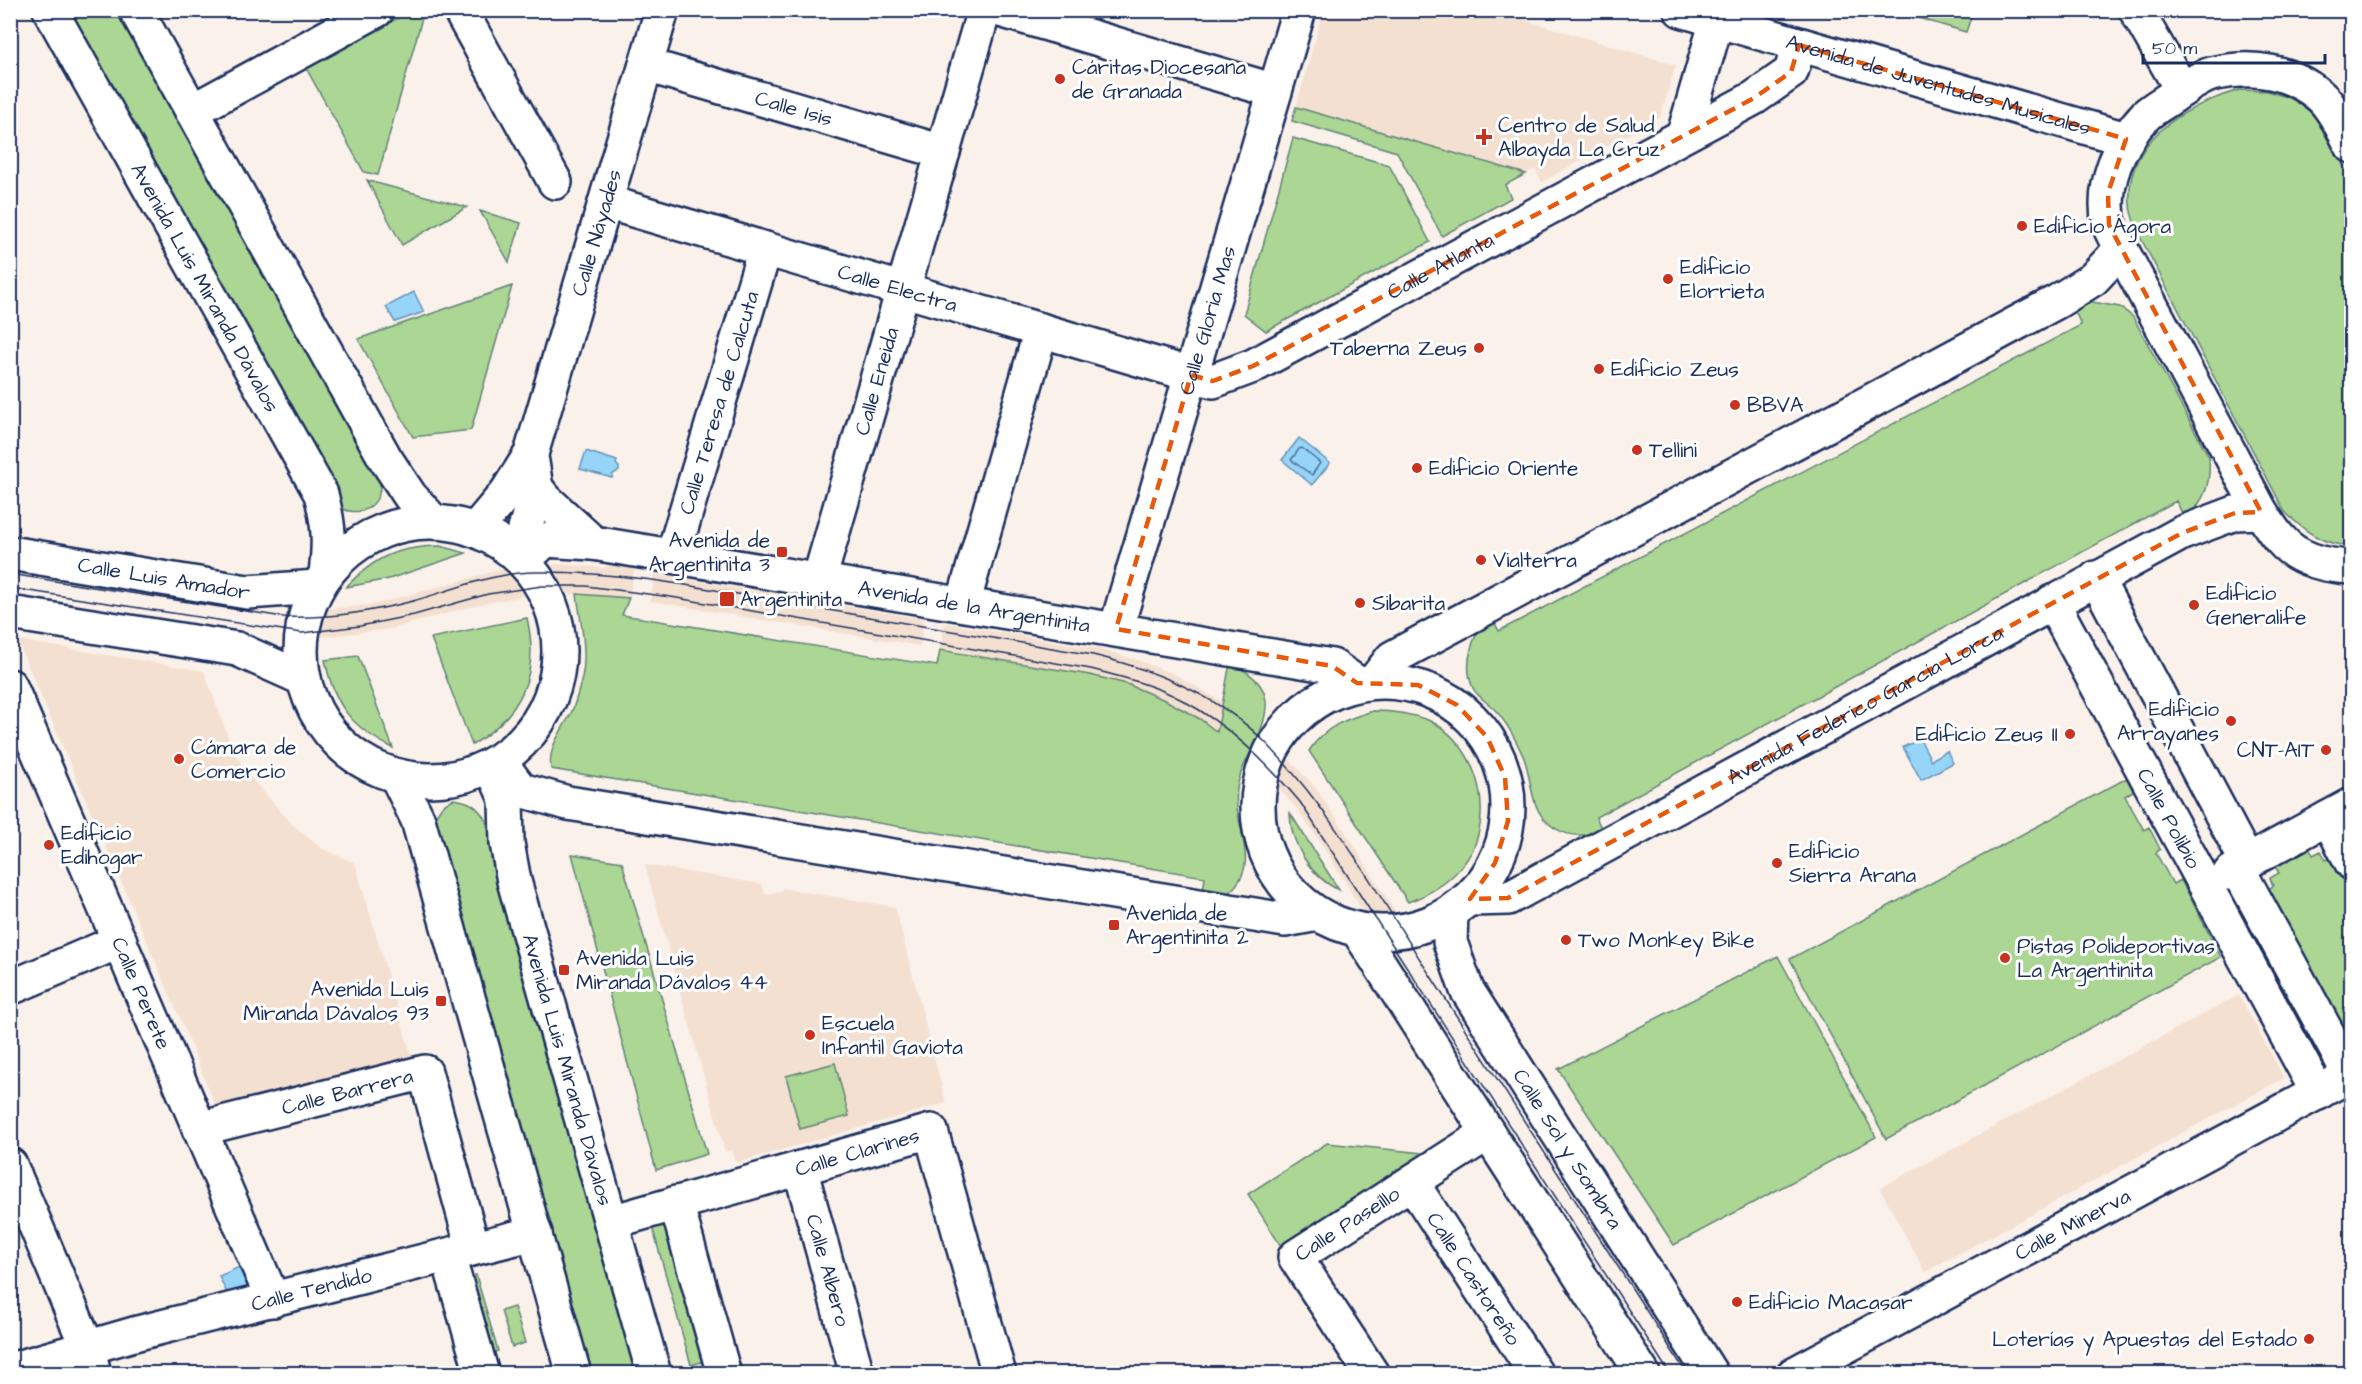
<svg xmlns="http://www.w3.org/2000/svg" width="2362" height="1384" font-family="'Architects Daughter',sans-serif">
  <rect width="100%" height="100%" fill="#faf1ea"/>
  <filter id="ink" filterUnits="userSpaceOnUse"><feTurbulence type="fractalNoise" baseFrequency=".0167" numOctaves="2"/><feDisplacementMap in="SourceGraphic" scale="12" xChannelSelector="R" yChannelSelector="G"/><feConvolveMatrix kernelMatrix="1 2 1 2 8 2 1 2 1" color-interpolation-filters="sRGB"/></filter>
  <g filter="url(#ink)">
    <path fill="#f4e0d1" d="M1323,11H1494L1676,65L1660,117L1542,182L1535,169L1505,185L1511,198L1442,236L1397,152L1292,122Z
      M621,560L636,562L629,598L577,594L524,596L481,604L390,629L321,637L328,609L373,605L503,569L556,564L603,568Z
      M655,574L924,619L920,646L650,601Z
      M945,623L1095,648L1135,659L1176,675L1223,702L1277,746L1315,787L1341,825L1417,947L1388,952L1320,842L1297,809L1264,771L1200,719L1167,701L1090,675L940,650Z
      M17,640L204,671L229,740L246,772L291,823L321,848L355,863L414,1065L219,1115L185,1030Z
      M645,865L761,884L766,894L781,891L782,888L895,907L946,1103L736,1163L732,1150L725,1152Z
      M2239,995L2284,1078L1925,1272L1880,1188Z"/>
    <path fill="#abd694" stroke="#638279" stroke-width="1.5" d="M60,11H124L379,470C382,488 381,504 362,511C357,512 348,512 343,509C339,507 336,501 333,498Z
      M411,11H424L378,175L364,172L306,68Z
      M1894,11H1973L1966,32Z
      M2240,90L2267,91L2290,98L2308,110L2322,124L2351,181V546C2323,545 2304,531 2285,512L2138,233C2135,224 2131,215 2130,206C2124,140 2184,106 2240,90Z
      M1296,107L1526,174L1505,185L1511,198L1442,236L1397,152L1292,121Z
      M1293,138L1389,165L1430,242L1266,331L1244,314Z
      M367,180L376,183L467,207L402,245Z
      M480,211L521,223L509,262Z
      M512,286L471,430L413,437L358,339Z
      M2087,301L2120,307L2133,317L2209,457C2211,484 2205,501 2185,519L2176,501L1596,817L1603,832C1582,837 1564,838 1547,822C1530,806 1532,780 1524,758C1517,742 1508,724 1496,711C1489,703 1477,697 1473,688C1463,666 1471,630 1492,618L1499,631L2081,325L2073,307Z
      M440,546L466,553L389,579L346,587C376,556 397,547 440,546Z
      M577,594L629,598L622,615L937,666L940,650L1090,675L1127,684L1167,701L1200,719L1217,732L1230,663C1246,670 1264,681 1266,701C1268,733 1241,758 1237,789C1232,829 1266,864 1225,896L1203,892L1205,877L551,769C547,748 562,731 571,713C576,703 579,689 582,678C588,651 580,620 577,594Z
      M527,618C540,675 521,715 472,745L431,638Z
      M358,656L393,748C352,728 334,705 325,660Z
      M1373,711C1393,711 1409,713 1428,720C1475,741 1494,806 1472,851C1459,876 1434,893 1408,902L1309,751C1325,726 1346,719 1373,711Z
      M2127,778L2133,791L2125,796L2144,830L2149,827L2160,849L2156,853L2173,884L2181,880L2221,957L1886,1139L1790,959Z
      M453,799C470,801 478,806 486,821L641,1373H586L434,818L442,806Z
      M1290,813L1339,890C1311,877 1290,844 1290,813Z
      M2308,846L2313,855L2321,851L2326,860L2336,855L2351,883V1051L2265,891L2273,886L2270,878L2279,873L2274,865Z
      M572,854L622,862L707,1154L656,1170Z
      M1778,956L1876,1137L1674,1245L1558,1069Z
      M835,1063L849,1116L800,1129L786,1076Z
      M1327,1143L1433,1154L1284,1251L1248,1194Z
      M667,1214L708,1360L691,1365L650,1219Z
      M476,1275L498,1351L487,1354L464,1278Z
      M514,1307L525,1343L512,1347L501,1311Z"/>
    <path fill="#97d5f8" stroke="#6593ba" stroke-width="1.5" d="M414,292L424,312L395,322L386,307Z
      M1299,438L1330,463L1312,485L1282,460Z
      M586,451L617,461L616,464L619,467V471L613,474L612,478L580,469Z
      M1920,739L1931,760L1947,751L1953,763L1921,780L1903,747Z
      M246,1264L255,1286L227,1293L219,1276Z"/>
    <g fill="none" stroke-linecap="round" stroke-linejoin="round">
      <path stroke="#4d719c" stroke-width="1.5" d="M1302,448L1320,463L1312,475L1291,460L1299,449Z"/>
      <g stroke="#1b2f5e" stroke-width="38">
        <g id="minor">
          <path d="M460,10L555,182"/>
          <path d="M1000,10L1275,91"/>
          <path id="s1" d="M1681,10L2126,139"/>
          <path id="s2" d="M646,65L943,152"/>
          <path d="M192,111L377,10"/>
          <path d="M1684,134L1717,20L1722,10"/>
          <path id="s3" d="M606,202L1213,381L1253,366L1754,98L1791,72L1799,45"/>
          <path id="s4" d="M476,529L507,492L531,454L662,10"/>
          <path id="s5" d="M673,555L765,249"/>
          <path d="M518,556L536,488L532,462"/>
          <path d="M2096,578L2247,862"/>
          <path id="s6" d="M819,580L984,10"/>
          <path id="s7" d="M2052,602L2318,1093"/>
          <path d="M963,604L1041,330"/>
          <path id="s8" d="M1116,629L1299,10"/>
          <path id="s9" d="M10,686L273,1300"/>
          <path d="M2328,818L2352,863"/>
          <path d="M2238,869L2350,1075"/>
          <path d="M2230,873L2247,862L2352,805"/>
          <path d="M10,988L120,941"/>
          <path id="s10" d="M199,1129L425,1072L473,1248"/>
          <path d="M10,1165L88,1349L94,1374"/>
          <path id="s11" d="M800,1168L857,1374"/>
          <path id="s12" d="M1412,1183L1536,1374"/>
          <path d="M676,1203L724,1374"/>
          <path id="s13" d="M611,1222L931,1131L999,1374"/>
          <path d="M453,1273L482,1374"/>
          <path id="s14" d="M10,1370L134,1334L535,1233"/>
          <path id="s15" d="M1372,1374L1295,1257L1488,1133"/>
          <path id="s16" d="M1794,1374L2352,1074"/>
        </g>
      </g>
      <g stroke="#1b2f5e" stroke-width="38">
        <g id="major">
          <path id="s17" d="M50,10L321,494C329,525 330,541 326,574"/>
          <path d="M136,10L385,458L410,496L433,521"/>
          <path d="M2136,10L2182,90"/>
          <path d="M2352,146C2343,130 2334,108 2320,96C2291,71 2253,65 2216,73C2203,75 2187,87 2176,94C2167,101 2155,107 2146,115C2119,143 2101,184 2109,224C2111,232 2117,241 2121,249L2261,512C2268,522 2273,532 2281,540C2298,560 2327,566 2352,567"/>
          <path d="M536,488L546,500L593,543"/>
          <circle cx="430" cy="651" r="129"/>
          <path id="s18" d="M10,553L247,592L317,587"/>
          <path id="s19" d="M523,561L545,540L593,543L1332,666L1357,683"/>
          <path d="M10,613L237,649L304,679"/>
          <path d="M1375,680L1392,658L2058,301L2093,279L2121,249"/>
          <circle cx="1383" cy="807" r="125"/>
          <path d="M499,761L521,790L568,803L1285,920L1318,914"/>
          <path id="s20" d="M491,765L506,799L507,843L514,881L654,1374"/>
          <path d="M397,777L418,820L574,1374"/>
          <path id="s21" d="M1470,899L1508,898L2182,533L2235,513L2261,512"/>
          <path id="s22" d="M1451,914L1450,942L1467,990L1711,1374"/>
          <path d="M1359,932L1643,1374"/>
        </g>
      </g>
      <use href="#minor" stroke="#fff" stroke-width="33"/>
      <use href="#major" stroke="#fff" stroke-width="33"/>
      <path stroke="#1b2f5e" stroke-width="1.5" d="M10,574L283,617C326,619 371,612 413,601C453,590 494,572 536,572C623,571 708,589 793,604C893,621 993,638 1093,655C1155,670 1221,697 1266,743C1333,812 1380,898 1432,978C1518,1110 1602,1242 1687,1374
        M10,588L302,633L360,626L414,615L488,594L542,586H586L671,597L1091,669C1122,677 1154,685 1182,700C1229,725 1266,762 1300,802L1670,1374"/>
    </g>
  </g>
  <path fill="none" stroke="#e8590c" stroke-width="4.5" stroke-dasharray="12 8" stroke-linejoin="round" d="M1799,45L2126,139L2108,193L2109,225L2261,512L2235,513L2182,533L1508,898L1470,899L1495,863L1508,821L1505,777L1487,737L1457,705L1418,685L1357,683L1332,666L1116,629L1191,375L1213,381L1253,366L1754,98L1791,72Z"/>
  <g fill="#c8321e" stroke="#fff" stroke-width="2">
    <circle cx="1060" cy="79" r="6"/>
    <path d="M1481 128h6v6h6v6h-6v6h-6v-6h-6v-6h6z"/>
    <circle cx="2022" cy="226" r="6"/>
    <circle cx="1668" cy="279" r="6"/>
    <circle cx="1479" cy="348" r="6"/>
    <circle cx="1599" cy="369" r="6"/>
    <circle cx="1735" cy="405" r="6"/>
    <circle cx="1637" cy="450" r="6"/>
    <circle cx="1417" cy="468" r="6"/>
    <rect x="776" y="546" width="12" height="12" rx="3"/>
    <circle cx="1481" cy="560" r="6"/>
    <rect x="719" y="591" width="16" height="16" rx="3"/>
    <circle cx="1360" cy="603" r="6"/>
    <circle cx="2194" cy="605" r="6"/>
    <circle cx="2231" cy="721" r="6"/>
    <circle cx="2070" cy="734" r="6"/>
    <circle cx="2326" cy="750" r="6"/>
    <circle cx="179" cy="759" r="6"/>
    <circle cx="49" cy="845" r="6"/>
    <circle cx="1777" cy="863" r="6"/>
    <rect x="1108" y="919" width="12" height="12" rx="3"/>
    <circle cx="1566" cy="940" r="6"/>
    <circle cx="2005" cy="958" r="6"/>
    <rect x="558" y="964" width="12" height="12" rx="3"/>
    <rect x="435" y="995" width="12" height="12" rx="3"/>
    <circle cx="810" cy="1035" r="6"/>
    <circle cx="1737" cy="1302" r="6"/>
    <circle cx="2309" cy="1339" r="6"/>
  </g>
  <g text-anchor="middle" stroke-width="6" stroke-linejoin="round" paint-order="stroke">
    <g font-size="21" fill="#1b2f5e" stroke="#fff" text-anchor="start">
      <text x="1072" y="74">Cáritas Diocesana<tspan x="1072" dy="24">de Granada</tspan></text>
      <text x="1498" y="132">Centro de Salud<tspan x="1498" dy="24">Albayda La Cruz</tspan></text>
      <text x="2034" y="233">Edificio Ágora</text>
      <text x="1680" y="274">Edificio<tspan x="1680" dy="24">Elorrieta</tspan></text>
      <text x="1467" y="355" text-anchor="end">Taberna Zeus</text>
      <text x="1611" y="376">Edificio Zeus</text>
      <text x="1747" y="412">BBVA</text>
      <text x="1649" y="457">Tellini</text>
      <text x="1429" y="475">Edificio Oriente</text>
      <text x="770" y="547" text-anchor="end">Avenida de<tspan x="770" dy="24">Argentinita 3</tspan></text>
      <text x="1493" y="567">Vialterra</text>
      <text x="2206" y="600">Edificio<tspan x="2206" dy="24">Generalife</tspan></text>
      <text x="740" y="606">Argentinita</text>
      <text x="1372" y="610">Sibarita</text>
      <text x="2219" y="716" text-anchor="end">Edificio<tspan x="2219" dy="24">Arrayanes</tspan></text>
      <text x="2058" y="741" text-anchor="end">Edificio Zeus II</text>
      <text x="191" y="754">Cámara de<tspan x="191" dy="24">Comercio</tspan></text>
      <text x="2314" y="757" text-anchor="end">CNT-AIT</text>
      <text x="61" y="840">Edificio<tspan x="61" dy="24">Edihogar</tspan></text>
      <text x="1789" y="858">Edificio<tspan x="1789" dy="24">Sierra Arana</tspan></text>
      <text x="1126" y="920">Avenida de<tspan x="1126" dy="24">Argentinita 2</tspan></text>
      <text x="1578" y="947">Two Monkey Bike</text>
      <text x="2017" y="953">Pistas Polideportivas<tspan x="2017" dy="24">La Argentinita</tspan></text>
      <text x="576" y="965">Avenida Luis<tspan x="576" dy="24">Miranda Dávalos 44</tspan></text>
      <text x="429" y="996" text-anchor="end">Avenida Luis<tspan x="429" dy="24">Miranda Dávalos 93</tspan></text>
      <text x="822" y="1030">Escuela<tspan x="822" dy="24">Infantil Gaviota</tspan></text>
      <text x="1749" y="1309">Edificio Macasar</text>
      <text x="2297" y="1346" text-anchor="end">Loterías y Apuestas del Estado</text>
    </g>
    <g font-size="21" fill="#1b2f5e" stroke="#fff">
      <text dy="7" stroke="none"><textPath href="#s1" startOffset="268">Avenida de Juventudes Musicales</textPath></text>
      <text dy="7" stroke="none"><textPath href="#s2" startOffset="154">Calle Isis</textPath></text>
      <text dy="7" stroke="none"><textPath href="#s4" startOffset="324">Calle Náyades</textPath></text>
      <text dy="7" stroke="none"><textPath href="#s3" startOffset="888">Calle Atlanta</textPath></text>
      <text dy="7" stroke="none"><textPath href="#s17" startOffset="318">Avenida Luis Miranda Dávalos</textPath></text>
      <text dy="7" stroke="none"><textPath href="#s3" startOffset="304">Calle Electra</textPath></text>
      <text dy="7" stroke="none"><textPath href="#s8" startOffset="322">Calle Gloria Mas</textPath></text>
      <text dy="7" stroke="none"><textPath href="#s6" startOffset="207">Calle Eneida</textPath></text>
      <text dy="7" stroke="none"><textPath href="#s5" startOffset="159">Calle Teresa de Calcuta</textPath></text>
      <text dy="7" stroke="none"><textPath href="#s18" startOffset="156">Calle Luis Amador</textPath></text>
      <text dy="7" stroke="none"><textPath href="#s19" startOffset="465">Avenida de la Argentinita</textPath></text>
      <text dy="7" stroke="none"><textPath href="#s21" startOffset="444">Avenida Federico García Lorca</textPath></text>
      <text dy="7" stroke="none"><textPath href="#s7" startOffset="246">Calle Polibio</textPath></text>
      <text dy="7" stroke="none"><textPath href="#s9" startOffset="334">Calle Perete</textPath></text>
      <text dy="7" stroke="none"><textPath href="#s20" startOffset="316">Avenida Luis Miranda Dávalos</textPath></text>
      <text dy="7" stroke="none"><textPath href="#s10" startOffset="153">Calle Barrera</textPath></text>
      <text dy="7" stroke="none"><textPath href="#s22" startOffset="267">Calle Sol y Sombra</textPath></text>
      <text dy="7" stroke="none"><textPath href="#s13" startOffset="256">Calle Clarines</textPath></text>
      <text dy="7" stroke="none"><textPath href="#s15" startOffset="202">Calle Paseíllo</textPath></text>
      <text dy="7" stroke="none"><textPath href="#s16" startOffset="316">Calle Minerva</textPath></text>
      <text dy="7" stroke="none"><textPath href="#s11" startOffset="106">Calle Albero</textPath></text>
      <text dy="7" stroke="none"><textPath href="#s12" startOffset="114">Calle Castoreño</textPath></text>
      <text dy="7" stroke="none"><textPath href="#s14" startOffset="312">Calle Tendido</textPath></text>
    </g>
  </g>
  <rect width="2362" height="1384" fill="none" stroke="#fff" stroke-width="36"/>
  <rect x="18" y="18" width="2326" height="1348" fill="none" stroke="#1b2f5e" stroke-width="2" filter="url(#ink)"/>
  <path d="M2143 54v9h182v-9" fill="none" stroke="#1b2f5e" stroke-width="3"/>
  <text x="2152" y="54" font-size="18" fill="#1b2f5e" stroke="#ffffff" stroke-width="4.5" paint-order="stroke">50 m</text>
</svg>
